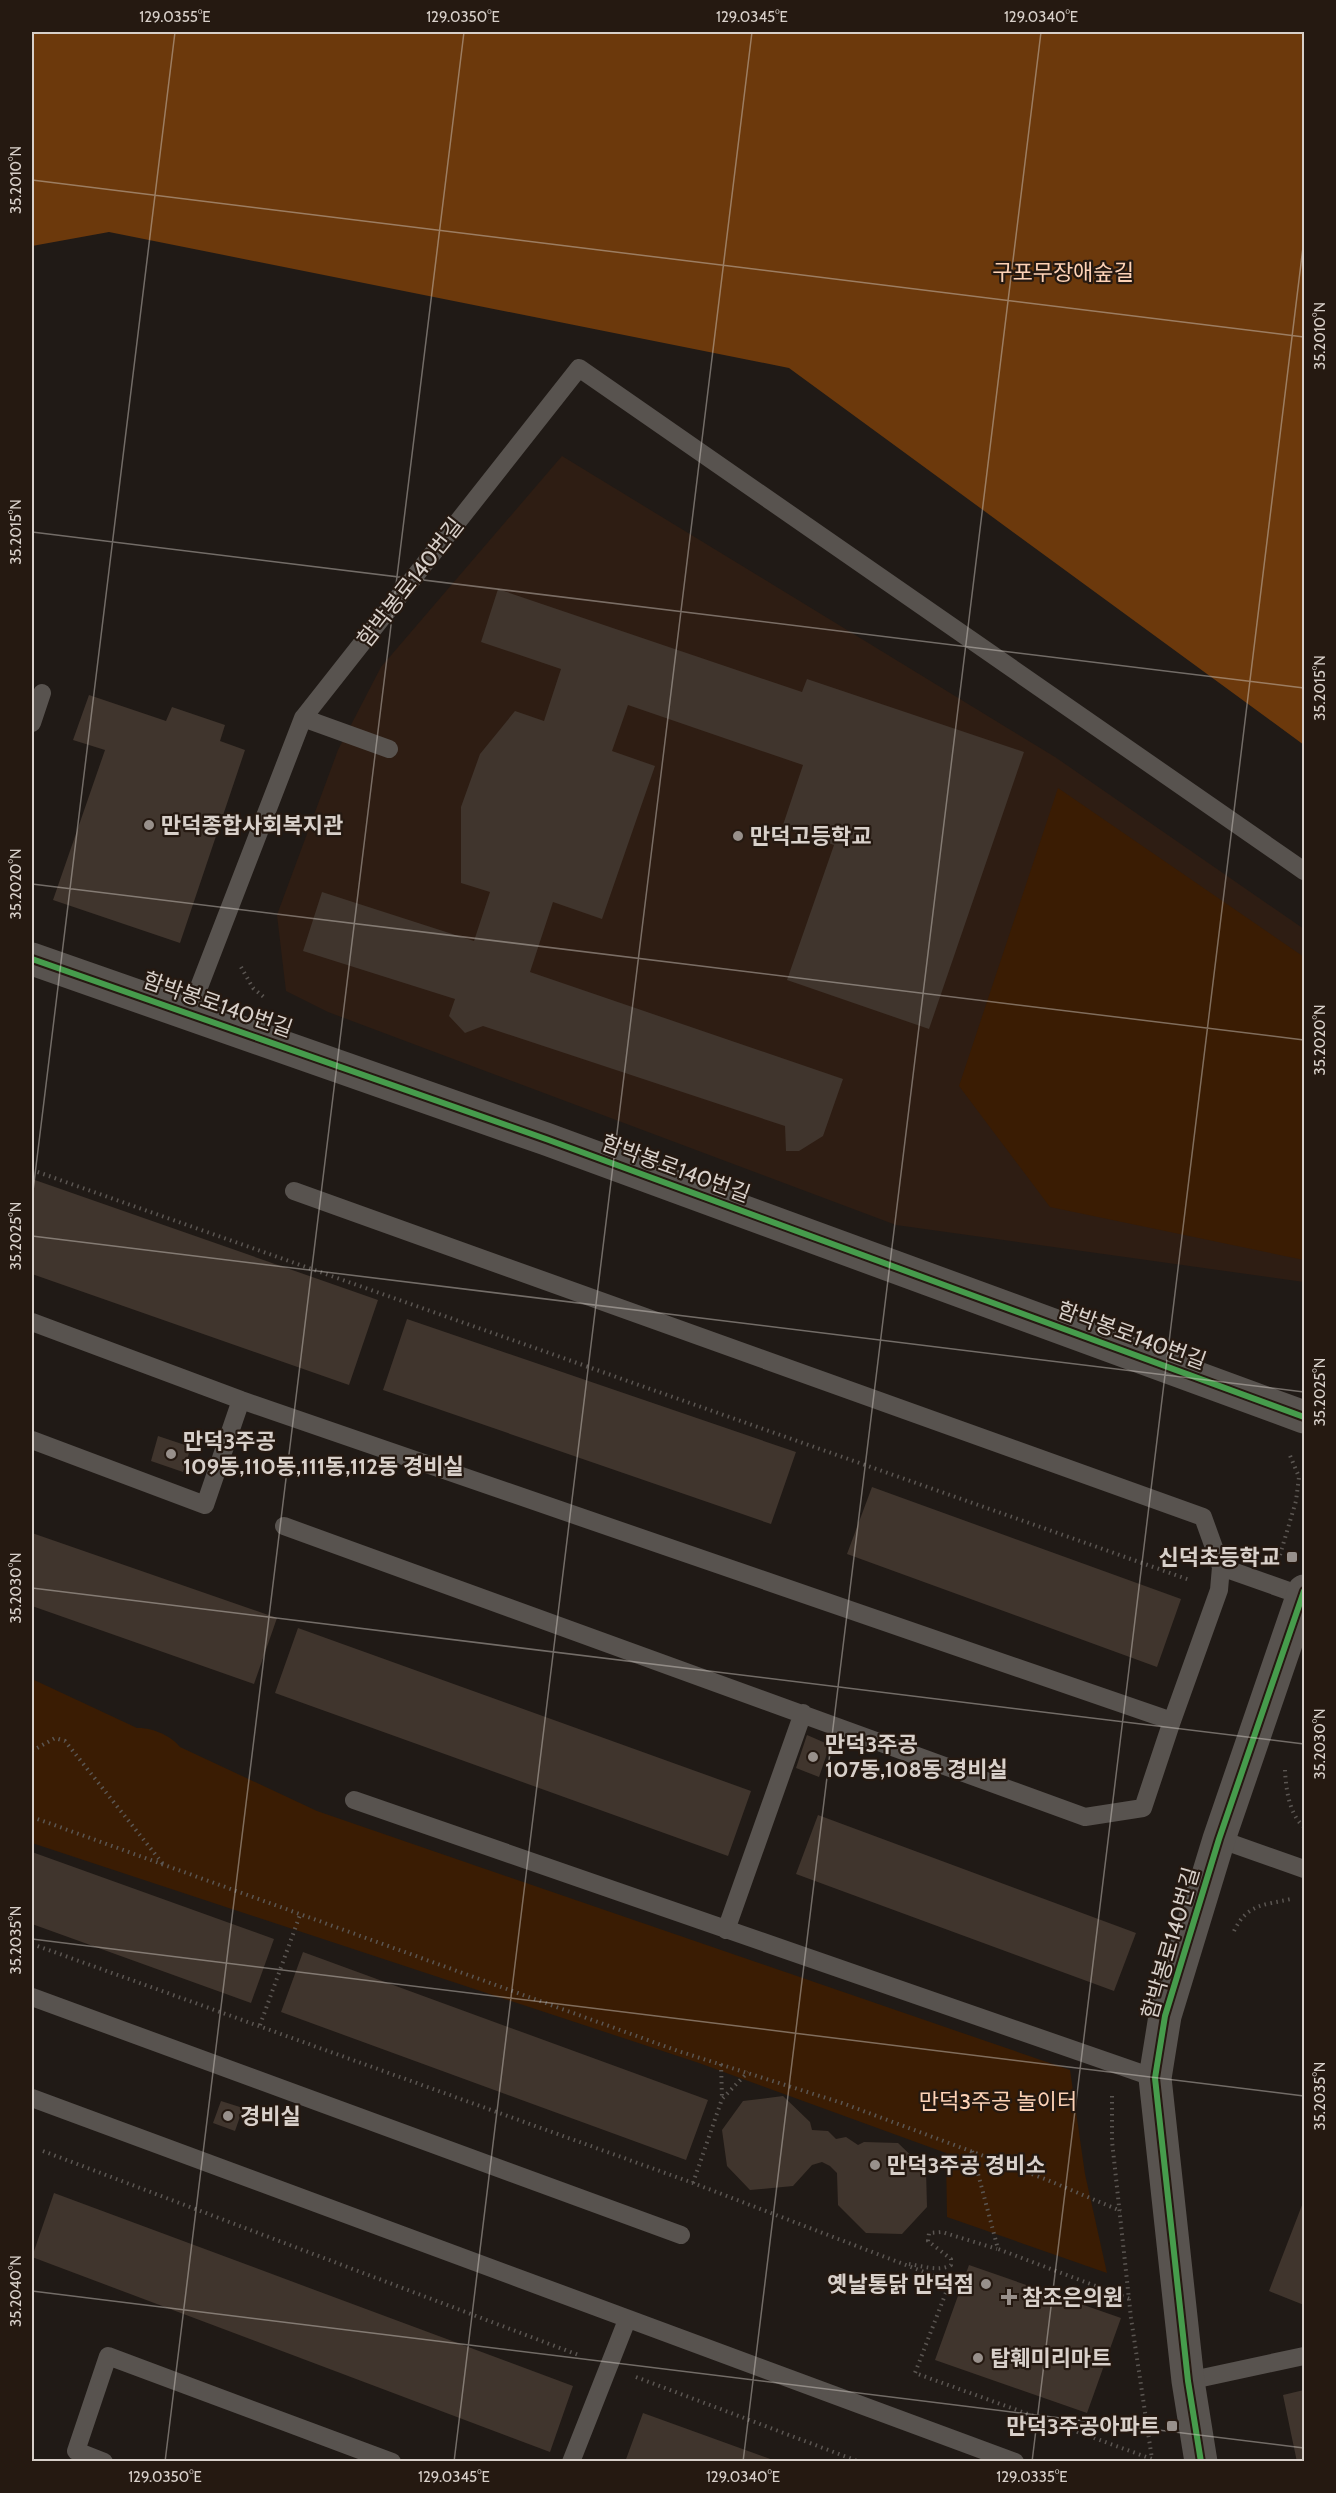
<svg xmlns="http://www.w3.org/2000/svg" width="1336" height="2493" font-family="Cabin,'Noto Sans KR',sans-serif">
  <rect width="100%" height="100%" fill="#201a16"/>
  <path fill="#2e1d13" d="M562,456L1055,757L1304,929V1282L896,1225L328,1012L286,991L277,915L338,750L381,667Z"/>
  <path fill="#3a1c03" d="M1058,788L1304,957V1260L1050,1207L959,1086Z
    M32,1679L137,1728C151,1727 172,1736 180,1747L317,1811L1070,2070L1085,2174L1107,2273L947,2217L946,2153L699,2063L32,1843Z"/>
  <path fill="#6c390c" d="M32,32H1304V745L789,368L109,232L32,246Z"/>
  <path fill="#40352d" d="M498,589L802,692L807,679L1024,752L929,1029L787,980L834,845L782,828L803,765L628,705L612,751L655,766L602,919L553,902L530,972L843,1079L823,1136L799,1151H786L785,1126L483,1026L465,1033L449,1016L455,999L303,951L322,892L474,941L490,892L461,883V807L480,754L515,711L544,721L561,669L481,642Z
    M89,695L166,721L172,707L225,725L220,741L245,750L180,943L53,900L105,750L73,740Z
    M32,1179L378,1300L349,1385L32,1274Z
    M407,1319L796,1452L771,1524L383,1390Z
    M158,1436L191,1447L183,1472L151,1461Z
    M872,1487L1181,1599L1157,1667L847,1554Z
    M32,1533L277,1618L254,1684L32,1606Z
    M298,1628L751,1791L728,1856L275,1693Z
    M807,1735L830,1745L819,1777L796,1768Z
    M818,1815L1136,1933L1114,1991L796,1874Z
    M32,1852L274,1939L251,2003L32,1924Z
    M303,1952L708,2100L686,2160L281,2012Z
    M783,2096L810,2122L812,2130L828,2131L836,2139L846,2137L858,2145L864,2142L898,2143L926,2170L927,2207L902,2234L866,2233L838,2205L837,2173L830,2166L822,2162L812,2165L793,2186L750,2190L727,2166L722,2130L743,2101Z
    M221,2101L243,2108L235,2131L213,2123Z
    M54,2193L573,2386L550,2452L32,2257Z
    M1304,2200V2305L1269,2291Z
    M969,2265L1121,2318L1087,2413L935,2360Z
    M1304,2390V2462H1297L1283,2395Z
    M643,2413L776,2461V2462H625Z"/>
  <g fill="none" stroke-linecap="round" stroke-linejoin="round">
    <path stroke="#5b5652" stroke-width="4" stroke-dasharray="1.5 4.5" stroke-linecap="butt" d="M241,967L253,988L265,998
      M32,1170L1190,1580
      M1280,1555L1296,1501L1299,1477L1289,1453
      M32,1751L55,1738L65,1741L163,1864
      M1285,1770C1286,1789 1289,1814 1304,1827
      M32,1817L678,2051L842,2103L1045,2179L1121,2211
      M1234,1931C1247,1904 1264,1905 1291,1899
      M32,1944L693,2183L950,2282L915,2373L1152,2459L1131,2318L1112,2141V2096
      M260,2025L300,1915
      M721,2064L722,2098
      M43,2151L581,2356
      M972,2151L998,2249L1130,2299
      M693,2183L722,2099L748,2072
      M909,2264C922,2266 939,2272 951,2265V2259L928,2241L929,2233L942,2232L997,2249
      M636,2377L860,2462"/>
    <path stroke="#58534f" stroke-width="18" d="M303,718L389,749
      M32,723L42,693
      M189,1013L303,718L579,368L1304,871
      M294,1191L1203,1517L1221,1567L1219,1590L1172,1721
      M32,1322L241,1400L1172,1721L1143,1808L1085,1817L284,1526
      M32,1440L205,1505L241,1400
      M1221,1567L1303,1596
      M354,1800L1155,2078
      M1219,1839L1304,1869
      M726,1930L803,1713
      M32,1997L681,2235
      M32,2098L1015,2462
      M1188,2381L1304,2356
      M104,2462L76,2451L108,2356L392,2462
      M571,2462L627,2320"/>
    <path stroke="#58534f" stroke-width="33" d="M32,959L546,1139L1304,1417
      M1201,2462L1188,2381L1155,2078L1165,2016L1219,1839L1304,1591"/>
    <g stroke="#251911" stroke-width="10">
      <path id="cycleway" d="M32,959L546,1139L1304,1417
        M1201,2462L1188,2381L1155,2078L1165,2016L1219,1839L1304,1591"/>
    </g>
    <use href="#cycleway" stroke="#469c4c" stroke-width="6"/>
  </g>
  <path fill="none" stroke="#d8d0ca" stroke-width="1.5" stroke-opacity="0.45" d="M32,180L1304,337M32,532L1304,688M32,884L1304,1040M32,1199L175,32M32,1236L1304,1392M32,1588L1304,1744M32,1939L1304,2096M32,2291L1304,2448M165,2462L464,32M454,2462L752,32M743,2462L1041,32M1032,2462L1304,239"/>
  <g fill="#98908b" stroke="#251911" stroke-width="2">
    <circle cx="149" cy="825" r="6"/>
    <circle cx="738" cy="836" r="6"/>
    <circle cx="171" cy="1454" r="6"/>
    <rect x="1286" y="1551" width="12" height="12" rx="3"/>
    <circle cx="813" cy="1757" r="6"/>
    <circle cx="228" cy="2116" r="6"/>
    <circle cx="875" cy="2165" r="6"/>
    <circle cx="986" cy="2284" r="6"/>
    <path d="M1006 2288h6v6h6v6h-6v6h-6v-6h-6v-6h6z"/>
    <circle cx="978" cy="2358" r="6"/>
    <rect x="1166" y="2420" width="12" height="12" rx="3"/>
  </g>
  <g text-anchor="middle" stroke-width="4.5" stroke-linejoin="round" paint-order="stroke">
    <g font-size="22" fill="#fdd2b6" stroke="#251911">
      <text x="1063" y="280">구포무장애숲길</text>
      <text x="998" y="2109">만덕3주공 놀이터</text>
    </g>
    <g font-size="22" fill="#d8d0ca" stroke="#251911">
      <text transform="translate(410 582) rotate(-52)" y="8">함박봉로140번길</text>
      <text transform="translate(218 1004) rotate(19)" y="8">함박봉로140번길</text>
      <text transform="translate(676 1168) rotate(20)" y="8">함박봉로140번길</text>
      <text transform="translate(1132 1335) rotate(20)" y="8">함박봉로140번길</text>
      <text transform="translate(1170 1943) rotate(-74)" y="8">함박봉로140번길</text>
    </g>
    <g font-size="22" font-weight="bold" fill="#d8d0ca" stroke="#251911" text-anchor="start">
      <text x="161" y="833">만덕종합사회복지관</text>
      <text x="750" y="844">만덕고등학교</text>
      <text x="183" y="1449">만덕3주공<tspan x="183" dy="25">109동,110동,111동,112동 경비실</tspan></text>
      <text x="1280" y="1565" text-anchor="end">신덕초등학교</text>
      <text x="825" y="1752">만덕3주공<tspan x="825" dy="25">107동,108동 경비실</tspan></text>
      <text x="240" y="2124">경비실</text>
      <text x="887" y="2173">만덕3주공 경비소</text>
      <text x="974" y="2292" text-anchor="end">옛날통닭 만덕점</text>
      <text x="1022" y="2305">참조은의원</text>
      <text x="990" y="2366">탑훼미리마트</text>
      <text x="1160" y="2434" text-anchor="end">만덕3주공아파트</text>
    </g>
  </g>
  <rect width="1336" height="2493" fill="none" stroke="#251911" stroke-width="66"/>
  <rect x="33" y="33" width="1270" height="2427" fill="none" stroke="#d8d0ca" stroke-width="2"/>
  <g font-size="15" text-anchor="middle" fill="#d8d0ca">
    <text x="175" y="22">129.0355°E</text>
    <text x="463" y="22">129.0350°E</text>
    <text x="752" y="22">129.0345°E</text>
    <text x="1041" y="22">129.0340°E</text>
    <text transform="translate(16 180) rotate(-90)" y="5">35.2010°N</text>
    <text transform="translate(1320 336) rotate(-90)" y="5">35.2010°N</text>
    <text transform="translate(16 532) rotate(-90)" y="5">35.2015°N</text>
    <text transform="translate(1320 688) rotate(-90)" y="5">35.2015°N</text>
    <text transform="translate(16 884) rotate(-90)" y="5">35.2020°N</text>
    <text transform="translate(1320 1040) rotate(-90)" y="5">35.2020°N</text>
    <text transform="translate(16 1236) rotate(-90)" y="5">35.2025°N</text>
    <text transform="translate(1320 1392) rotate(-90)" y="5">35.2025°N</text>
    <text transform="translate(16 1588) rotate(-90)" y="5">35.2030°N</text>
    <text transform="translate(1320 1744) rotate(-90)" y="5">35.2030°N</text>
    <text transform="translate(16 1940) rotate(-90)" y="5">35.2035°N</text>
    <text transform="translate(1320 2096) rotate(-90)" y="5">35.2035°N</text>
    <text transform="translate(16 2291) rotate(-90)" y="5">35.2040°N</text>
    <text x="165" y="2482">129.0350°E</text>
    <text x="454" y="2482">129.0345°E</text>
    <text x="743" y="2482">129.0340°E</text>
    <text x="1032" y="2482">129.0335°E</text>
  </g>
</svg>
